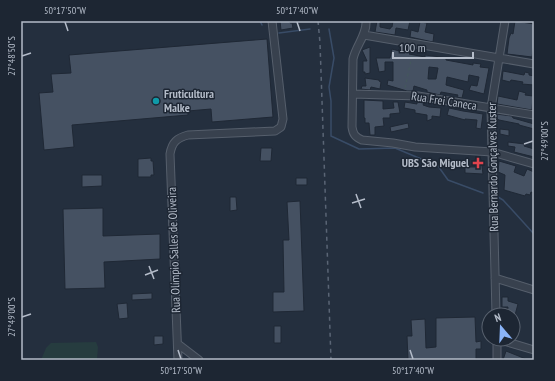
<svg xmlns="http://www.w3.org/2000/svg" width="555" height="381" font-family="'PT Sans Narrow',sans-serif">
  <rect width="100%" height="100%" fill="#242f3e"/>
  <path fill="#263c3f" d="M96,342L98,347L97,360H41L46,348L51,343Z"/>
  <g fill="none" stroke-linecap="round" stroke-linejoin="round">
    <path stroke="#394c67" stroke-width="1.5" d="M260,21L262,25
      M329,29L334,58L329,87L331,101V136L359,149L395,148L438,166L448,180L483,193
      M279,33L310,29
      M498,197L503,200L534,234"/>
  </g>
  <path fill="#455162" stroke="#1f2835" fill-rule="evenodd" d="M280,21H289L290,23H292L293,28L281,30Z
    M377,21H380V27L390,29L391,27H392L393,21H410L408,30L396,28L395,35L375,32Z
    M515,21L534,24V44L532,57L507,54L509,38L511,33L513,34Z
    M420,22L427,23L425,32L434,34L433,42L410,37L411,30L418,32Z
    M267,39L273,117L212,122L211,109L188,111V115L72,125L74,147L44,150L39,93L53,92L51,74L71,73L69,55Z
    M370,47V73L365,74V72H363V61H367L362,50Z
    M392,49L399,51V49L403,50V51L410,52L409,54L425,57V55L441,57L446,58V60L473,65V63L481,64L480,67L489,68L484,94L469,90L471,85L477,86L479,77L469,75L468,82L447,77L446,85L464,90L462,98L457,97L458,95L441,92L440,95L427,92V90L414,86L413,91H407L387,85L388,80L393,81V62H385V71L379,72L376,58H390ZM429,67L438,68L436,79H428Z
    M503,71L524,75L525,72L529,73V75L534,76V85L522,84L523,82L511,80L510,82L502,80Z
    M365,78L379,80V81L381,82L380,89L371,87L370,90L361,89L362,86H366Z
    M519,91L526,93L525,95L533,96L532,110L497,104L498,96L517,100Z
    M364,100L383,101V109L394,108L393,102H398L400,113L390,114V118H383L384,126L375,127V135H370L369,123H365V118H364Z
    M405,102L417,104V102L424,103L423,105L429,107L441,108L440,117L432,116V119L427,121V115L415,113V110L404,108Z
    M449,108L463,111L483,114L481,129L476,128L477,120L465,119V120L447,115Z
    M496,114L512,116L513,118L534,124V129L519,125V124L499,120L496,118Z
    M408,123L409,128L391,132L390,127Z
    M500,129L509,130V136L500,134Z
    M508,142L525,144L524,146L534,149V157L514,152L515,147L508,146Z
    M261,148H272L271,161H260Z
    M151,158V161H153L154,175H151V177H138V159Z
    M475,159H481L483,174L465,173V167H475Z
    M499,161L516,166L514,172L524,176L527,169L534,172V193L531,192L530,195L526,194L525,196L504,190L505,175L498,172Z
    M82,175H102V186L82,187Z
    M296,178H307V185H296Z
    M230,197H236L237,210L230,211Z
    M300,201L304,311L273,312V292H284L283,240H289L287,202Z
    M103,208V236L160,234V259L104,262L105,288L65,289L63,209Z
    M152,293V299L132,300V294Z
    M502,297H508V301L518,304L515,315H507L508,307H502Z
    M127,303L128,318L119,319L117,304Z
    M475,317L476,342L481,341V349H476V360H408L407,336H412L411,320L425,319L426,348L436,347V318Z
    M274,326H281V343H274Z
    M154,336H163V344L154,345Z
    M506,351L526,359V360H503Z"/>
  <g fill="none" stroke-linecap="round" stroke-linejoin="round">
    <g stroke="#565f6c" stroke-width="9">
      <path id="minor" d="M366,21C367,35 356,45 353,59L352,127C353,134 355,137 362,140L393,143L415,147L492,152L534,164
        M364,35L534,64
        M353,94L418,96L534,115
        M495,278L534,290
        M496,315L491,108L505,21
        M497,339L534,350
        M497,339V360
        M178,344L199,360
        M178,360L170,154C172,142 177,138 188,135L275,131L281,127L283,119L272,21"/>
    </g>
    <path stroke="#44595c" stroke-width="1" stroke-dasharray="3 3" stroke-linecap="butt" d="M405,88L413,51"/>
    <use href="#minor" stroke="#38414e" stroke-width="7"/>
    <path stroke="#5a6575" stroke-width="1.5" stroke-dasharray="4 4" stroke-linecap="butt" d="M318,21L320,43L331,360"/>
  </g>
  <path fill="none" stroke="#b4bcc9" stroke-width="1.5" d="M65,22L68,31M297,22L300,31M22,56L31,53M524,144L533,141M356,194L361,208M352,203L365,199M149,266L154,279M145,275L158,270M22,317L31,314M178,350L181,359M410,350L413,359"/>
  <circle fill="#0f9aa8" stroke="#1d2633" stroke-width="1.5" cx="156" cy="101" r="4"/>
  <path fill="#e0444e" stroke="#1d2633" stroke-width="1.5" d="M476 157h4v4h4v4h-4v4h-4v-4h-4v-4h4z"/>
  <g text-anchor="middle" stroke-width="3" stroke-linejoin="round" paint-order="stroke">
    <g font-size="12" font-weight="bold" fill="#b4bcc9" stroke="#1d2633" text-anchor="start">
      <text x="164" y="98">Fruticultura<tspan x="164" dy="14">Malke</tspan></text>
      <text x="469" y="167" text-anchor="end">UBS São Miguel</text>
    </g>
    <g font-size="12" fill="#b4bcc9" stroke="#1d2633">
      <text transform="translate(444 101) rotate(9)" y="4">Rua Frei Caneca</text>
      <text transform="translate(493 167) rotate(-91)" y="4">Rua Bernardo Gonçalves Kuster</text>
      <text transform="translate(174 250) rotate(-92)" y="4">Rua Olímpio Salles de Oliveira</text>
    </g>
  </g>
  <rect width="555" height="381" fill="none" stroke="#1d2633" stroke-width="44"/>
  <g transform="translate(501 327) rotate(341)"><circle r="19" fill="#1d2633" stroke="#59626f"/>
  <path d="M0-3L7 15L0 10L-7 15Z" fill="#8ab4f8"/>
  <text y="-6" font-size="11" font-weight="bold" text-anchor="middle" fill="#b4bcc9">N</text>
  </g>
  <path d="M393 52v6h80v-6" fill="none" stroke="#b4bcc9" stroke-width="2"/>
  <text x="399" y="52" font-size="12" fill="#b4bcc9" stroke="#1d2633" stroke-width="3" paint-order="stroke">100 m</text>
  <rect x="22" y="22" width="511" height="337" fill="none" stroke="#b4bcc9" stroke-width="1.5"/>
  <g font-size="10" text-anchor="middle" fill="#b4bcc9">
    <text x="65" y="14">50°17'50"W</text>
    <text x="297" y="14">50°17'40"W</text>
    <text transform="translate(11 56) rotate(-90)" y="4">27°48'50"S</text>
    <text transform="translate(544 141) rotate(-90)" y="4">27°49'00"S</text>
    <text transform="translate(11 317) rotate(-90)" y="4">27°49'00"S</text>
    <text x="181" y="374">50°17'50"W</text>
    <text x="413" y="374">50°17'40"W</text>
  </g>
</svg>
